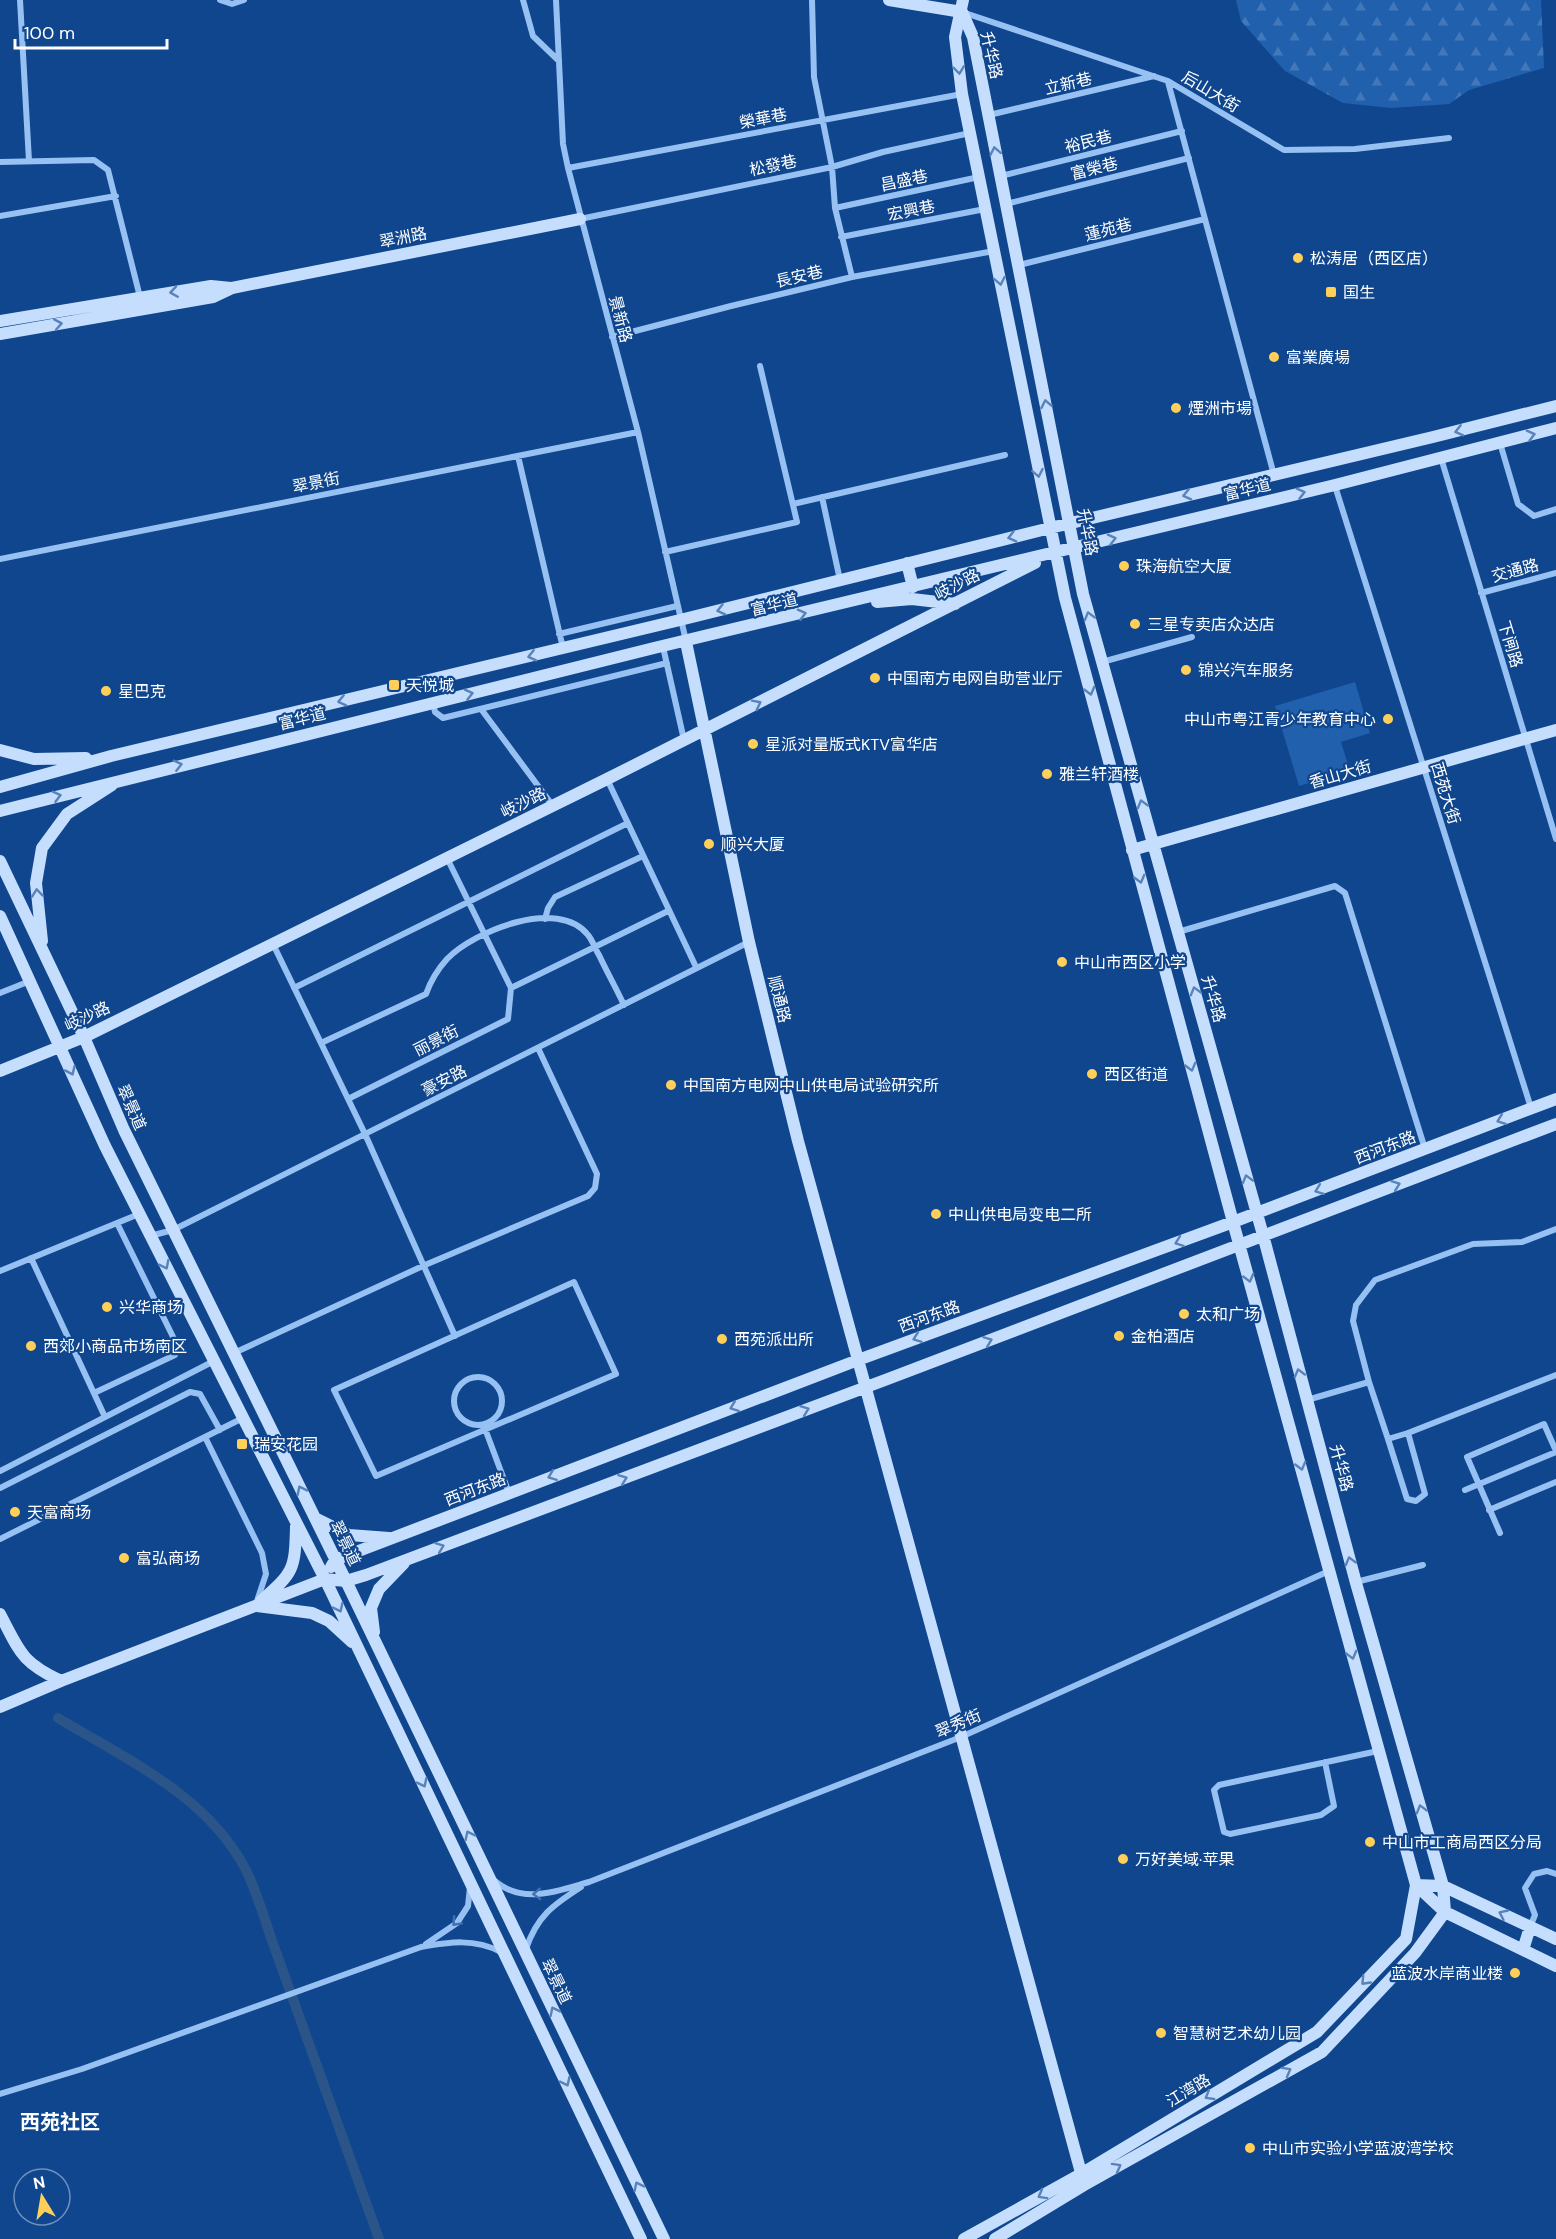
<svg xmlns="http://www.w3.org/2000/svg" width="1556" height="2239" font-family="'DM Sans','Noto Sans SC',sans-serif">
  <defs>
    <pattern id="forest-firs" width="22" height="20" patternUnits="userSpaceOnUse" patternTransform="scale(1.5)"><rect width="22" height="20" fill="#2160ad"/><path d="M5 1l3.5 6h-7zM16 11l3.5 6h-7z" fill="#4278b9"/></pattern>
  </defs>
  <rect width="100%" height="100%" fill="#0f468e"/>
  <path fill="url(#forest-firs)" d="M1236,0H1541L1544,68L1469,90L1449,104L1391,108L1343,103L1285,71L1241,21Z"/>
  <path fill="#2160ad" d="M1355,682L1370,733L1341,742L1350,771L1299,786L1275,706Z"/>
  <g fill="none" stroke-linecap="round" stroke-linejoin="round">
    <path stroke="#2b5489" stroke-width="10" d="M58,1718C127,1760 207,1795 246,1870C256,1891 263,1913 270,1935L379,2239"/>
    <path stroke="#97c1f3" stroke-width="6" d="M20,0L29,161
      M220,0L232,4L244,0
      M523,0L533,36L559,61
      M556,0L563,144L568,168L638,432L686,641
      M812,0L814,77L832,167L835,208L852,277
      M962,12L1168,81L1284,150L1355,149L1449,138
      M1168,82L1274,475
      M989,115L1154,76
      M0,162L94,160L108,170L140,297
      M568,168L962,94
      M1001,176L1182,131
      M1006,204L1189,158
      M835,208L979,177
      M0,216L116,196
      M580,219L832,167L883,152L970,133
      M841,237L985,209
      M1019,265L1205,219
      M612,337L731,306L852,277L994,251
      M1500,443L1518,504L1534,516L1556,509
      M518,456L563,648
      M1441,458L1556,839
      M1335,486L1531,1108
      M822,497L840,580
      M793,504L1005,455
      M665,552L797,522L760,366
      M0,559L638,432
      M1481,593L1556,573
      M559,634L677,606
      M663,647L684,740
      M1102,662L1192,637
      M433,703L435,712L443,718L667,663
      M481,709L553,806
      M607,779L696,967
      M447,858L511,988
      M545,919L548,908L555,897L643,856
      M1178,932L1335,886L1345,893L1425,1149
      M273,944L365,1134L455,1336
      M294,988L628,823
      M0,993L30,981
      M321,1043L426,994C431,980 437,970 447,959C474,931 558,897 588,935C593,941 595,949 599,955C607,972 616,988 624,1005
      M348,1099L508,1019L511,988L668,911
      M1556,1229L1522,1242L1473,1244L1375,1280L1356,1305L1353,1321L1369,1382L1388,1439L1408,1433L1556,1375
      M150,1236L173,1230L749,942
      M31,1258L105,1417
      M0,1271L139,1214
      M574,1282L616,1374L376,1476L334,1390Z
      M234,1353L425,1265L588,1196L595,1188L597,1174L538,1048
      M454 1401a24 24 0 1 1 48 0a24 24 0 1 1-48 0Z
      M94,1393L175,1355L178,1347L117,1223
      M1307,1400L1369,1382
      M484,1426L509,1493
      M205,1437L262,1553L266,1574L257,1601
      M1388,1439L1407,1499L1416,1501L1425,1494L1408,1433
      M0,1471L214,1361
      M0,1488L190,1392L200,1394L220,1430
      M1465,1490L1556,1452
      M1489,1510L1556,1482
      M1500,1533L1467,1457L1544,1424L1556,1451
      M0,1539L243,1418
      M1356,1582L1423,1565
      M1325,1762L1334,1806L1321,1815L1230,1834L1224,1832L1214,1790L1219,1785L1378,1751
      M495,1881C523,1905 558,1891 589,1882L961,1737L1329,1571
      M1530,1927L1535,1915L1525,1888L1534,1874L1547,1871L1556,1874
      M426,1944L457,1923L468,1906L470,1887
      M526,1949C537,1916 553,1905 581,1887
      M0,2094L82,2069L421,1947C450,1942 474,1938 501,1952"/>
    <path stroke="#c6defd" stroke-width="12" d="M889,0L962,12
      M963,0L955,37L962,94L1065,598L1233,1222L1416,1885L1406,1939L1317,2032L1081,2174L964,2239
      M962,12L973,37L1083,594L1263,1235L1356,1583L1443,1886L1445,1912L1415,1953L1322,2052L1084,2185L995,2239
      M0,321L211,286L231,288
      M0,334L213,297L232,288L580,219
      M907,563L913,587
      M877,602L912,599L955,604
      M686,642L749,942L798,1141L1083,2180
      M0,750L34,759L86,758
      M0,787L111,756L680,620L1050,528L1433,437L1556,406
      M0,811L654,648L1335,485L1556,428
      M1132,850L1556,730
      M0,861L84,1037L124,1130L346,1581L664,2239
      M0,916L105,1146L325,1579L641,2239
      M42,941L36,883L42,848L67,814L112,785
      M0,1071L84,1037L607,779L1035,563
      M315,1518L349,1535L389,1538
      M331,1567L335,1560L858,1360L1233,1222L1556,1099
      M261,1601C294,1572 295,1570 296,1526
      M257,1606L312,1613L329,1621L352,1642
      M0,1614C20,1652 21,1662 61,1681
      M374,1632L371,1608L379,1589L404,1563
      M0,1707L61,1681L325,1579L346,1581L366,1575L893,1377L1556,1124
      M1556,1939L1443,1886L1416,1885L1445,1912L1556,1966
      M1523,1950L1530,1927"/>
  </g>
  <defs><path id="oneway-chevron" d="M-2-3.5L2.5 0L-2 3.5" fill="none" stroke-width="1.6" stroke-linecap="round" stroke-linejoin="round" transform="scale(1.5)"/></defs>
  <g stroke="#5883ba">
    <use href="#oneway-chevron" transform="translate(959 70) rotate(83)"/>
    <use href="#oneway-chevron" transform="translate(995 151) rotate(-101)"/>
    <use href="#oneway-chevron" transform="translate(1000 281) rotate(79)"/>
    <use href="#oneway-chevron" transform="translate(174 292) rotate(171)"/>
    <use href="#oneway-chevron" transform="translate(58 324) rotate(-10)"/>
    <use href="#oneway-chevron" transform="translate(1046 404) rotate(-101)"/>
    <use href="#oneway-chevron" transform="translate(1459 431) rotate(166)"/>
    <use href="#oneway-chevron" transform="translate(1531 435) rotate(-15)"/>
    <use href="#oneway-chevron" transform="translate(1038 473) rotate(79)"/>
    <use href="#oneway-chevron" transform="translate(1301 493) rotate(-14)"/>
    <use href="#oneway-chevron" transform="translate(1187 495) rotate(167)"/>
    <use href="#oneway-chevron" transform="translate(1012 537) rotate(166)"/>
    <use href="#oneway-chevron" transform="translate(1112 539) rotate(-14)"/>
    <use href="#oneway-chevron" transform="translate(721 610) rotate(166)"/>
    <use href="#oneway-chevron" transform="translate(802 614) rotate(-14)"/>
    <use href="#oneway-chevron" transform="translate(1089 616) rotate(-106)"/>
    <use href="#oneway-chevron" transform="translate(532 656) rotate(167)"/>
    <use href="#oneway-chevron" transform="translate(1090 691) rotate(75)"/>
    <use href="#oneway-chevron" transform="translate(469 694) rotate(-14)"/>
    <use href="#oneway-chevron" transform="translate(342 701) rotate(167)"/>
    <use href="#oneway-chevron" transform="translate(757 704) rotate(-27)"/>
    <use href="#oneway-chevron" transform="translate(178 765) rotate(-14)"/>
    <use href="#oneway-chevron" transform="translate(57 796) rotate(-15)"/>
    <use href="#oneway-chevron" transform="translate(1142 804) rotate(-106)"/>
    <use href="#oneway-chevron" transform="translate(1140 879) rotate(75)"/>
    <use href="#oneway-chevron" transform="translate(37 893) rotate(-96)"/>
    <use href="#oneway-chevron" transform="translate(1195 991) rotate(-106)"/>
    <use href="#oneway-chevron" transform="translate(1191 1067) rotate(75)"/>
    <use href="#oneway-chevron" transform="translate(71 1071) rotate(66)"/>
    <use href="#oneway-chevron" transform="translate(1501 1120) rotate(159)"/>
    <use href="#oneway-chevron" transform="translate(1247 1179) rotate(-106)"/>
    <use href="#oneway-chevron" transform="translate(1396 1185) rotate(-21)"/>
    <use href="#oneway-chevron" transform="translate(1319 1190) rotate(159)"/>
    <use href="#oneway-chevron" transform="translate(1179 1242) rotate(160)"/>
    <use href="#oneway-chevron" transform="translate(165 1265) rotate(63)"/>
    <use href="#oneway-chevron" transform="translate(1249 1278) rotate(75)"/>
    <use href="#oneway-chevron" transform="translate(917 1338) rotate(160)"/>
    <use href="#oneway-chevron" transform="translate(988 1341) rotate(-21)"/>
    <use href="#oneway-chevron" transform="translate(1299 1373) rotate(-105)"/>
    <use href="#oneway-chevron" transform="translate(734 1407) rotate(159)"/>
    <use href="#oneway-chevron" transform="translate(805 1410) rotate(-21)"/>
    <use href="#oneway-chevron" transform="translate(1301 1466) rotate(75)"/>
    <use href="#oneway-chevron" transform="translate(552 1476) rotate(159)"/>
    <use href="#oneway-chevron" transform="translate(623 1479) rotate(-21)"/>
    <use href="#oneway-chevron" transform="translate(301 1490) rotate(-116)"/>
    <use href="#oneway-chevron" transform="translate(440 1547) rotate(-21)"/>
    <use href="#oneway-chevron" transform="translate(1350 1561) rotate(-105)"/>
    <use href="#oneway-chevron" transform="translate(339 1608) rotate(64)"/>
    <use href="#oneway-chevron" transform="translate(1352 1655) rotate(75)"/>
    <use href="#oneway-chevron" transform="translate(423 1783) rotate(64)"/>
    <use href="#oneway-chevron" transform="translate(1421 1809) rotate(-106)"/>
    <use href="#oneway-chevron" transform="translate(469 1835) rotate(-116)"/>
    <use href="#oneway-chevron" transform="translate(1503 1914) rotate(-155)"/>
    <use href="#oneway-chevron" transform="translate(1365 1981) rotate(134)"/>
    <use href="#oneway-chevron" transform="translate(554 2011) rotate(-116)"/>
    <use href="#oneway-chevron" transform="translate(1287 2071) rotate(-29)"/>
    <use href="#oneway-chevron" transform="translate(566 2082) rotate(64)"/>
    <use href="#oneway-chevron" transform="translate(1209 2096) rotate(149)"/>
    <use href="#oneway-chevron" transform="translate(1117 2167) rotate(-29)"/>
    <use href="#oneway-chevron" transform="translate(638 2186) rotate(-116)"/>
    <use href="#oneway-chevron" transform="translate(1042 2195) rotate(151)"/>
  </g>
  <g stroke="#3f71b1">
    <use href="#oneway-chevron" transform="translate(537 1894) rotate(178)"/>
    <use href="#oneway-chevron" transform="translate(456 1922) rotate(133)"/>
  </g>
  <g fill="#ffcf59" stroke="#0f468e" stroke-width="2">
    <circle cx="1298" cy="258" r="6"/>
    <rect x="1325" y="286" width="12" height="12" rx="3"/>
    <circle cx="1274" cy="357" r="6"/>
    <circle cx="1176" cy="408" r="6"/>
    <circle cx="1124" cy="566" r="6"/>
    <circle cx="1135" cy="624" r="6"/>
    <circle cx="1186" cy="670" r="6"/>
    <circle cx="875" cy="678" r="6"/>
    <rect x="388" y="679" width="12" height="12" rx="3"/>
    <circle cx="106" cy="691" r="6"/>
    <circle cx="1388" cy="719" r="6"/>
    <circle cx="753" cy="744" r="6"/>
    <circle cx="1047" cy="774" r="6"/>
    <circle cx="709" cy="844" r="6"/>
    <circle cx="1062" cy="962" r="6"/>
    <circle cx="1092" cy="1074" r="6"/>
    <circle cx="671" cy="1085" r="6"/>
    <circle cx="936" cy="1214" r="6"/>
    <circle cx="107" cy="1307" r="6"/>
    <circle cx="1184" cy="1314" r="6"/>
    <circle cx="1119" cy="1336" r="6"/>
    <circle cx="722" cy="1339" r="6"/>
    <circle cx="31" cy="1346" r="6"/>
    <rect x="236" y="1438" width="12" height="12" rx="3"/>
    <circle cx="15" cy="1512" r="6"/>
    <circle cx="124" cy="1558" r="6"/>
    <circle cx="1370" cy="1842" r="6"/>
    <circle cx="1123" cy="1859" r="6"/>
    <circle cx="1515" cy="1973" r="6"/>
    <circle cx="1161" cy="2033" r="6"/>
    <circle cx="1250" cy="2148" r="6"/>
  </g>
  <g text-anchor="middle" stroke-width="4.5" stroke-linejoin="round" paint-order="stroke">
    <g font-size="16" fill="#fff" stroke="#0f468e">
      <text transform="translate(992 55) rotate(77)" y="6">升华路</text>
      <text transform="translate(1068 83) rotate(-13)" y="6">立新巷</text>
      <text transform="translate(1211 91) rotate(31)" y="6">后山大街</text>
      <text transform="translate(763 118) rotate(-11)" y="6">榮華巷</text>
      <text transform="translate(1088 141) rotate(-14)" y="6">裕民巷</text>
      <text transform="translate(773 165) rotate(-12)" y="6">松發巷</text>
      <text transform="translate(1094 168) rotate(-14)" y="6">富榮巷</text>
      <text transform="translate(904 180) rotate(-12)" y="6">昌盛巷</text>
      <text transform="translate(911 210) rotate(-11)" y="6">宏興巷</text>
      <text transform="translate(1108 229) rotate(-14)" y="6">蓮苑巷</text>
      <text transform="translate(403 237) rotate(-11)" y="6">翠洲路</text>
      <text transform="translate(799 276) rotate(-13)" y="6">長安巷</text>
      <text transform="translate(621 319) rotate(75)" y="6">景新路</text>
      <text transform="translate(316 482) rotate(-11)" y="6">翠景街</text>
      <text transform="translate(1247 489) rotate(-14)" y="6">富华道</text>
      <text transform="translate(1088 532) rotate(79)" y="6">升华路</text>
      <text transform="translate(1515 570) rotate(-15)" y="6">交通路</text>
      <text transform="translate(957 584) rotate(-27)" y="6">岐沙路</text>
      <text transform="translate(774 604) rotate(-14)" y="6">富华道</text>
      <text transform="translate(1511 644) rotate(73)" y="6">下闸路</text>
      <text transform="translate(302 718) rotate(-14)" y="6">富华道</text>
      <text transform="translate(1340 774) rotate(-16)" y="6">香山大街</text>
      <text transform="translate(1446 793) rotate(73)" y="6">西苑大街</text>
      <text transform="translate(523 802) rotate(-26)" y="6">岐沙路</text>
      <text transform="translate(780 999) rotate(76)" y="6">顺通路</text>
      <text transform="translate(1214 999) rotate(74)" y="6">升华路</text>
      <text transform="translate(87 1016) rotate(-25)" y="6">岐沙路</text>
      <text transform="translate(436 1040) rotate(-27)" y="6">丽景街</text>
      <text transform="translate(444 1080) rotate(-27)" y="6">豪安路</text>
      <text transform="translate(132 1107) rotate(66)" y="6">翠景道</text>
      <text transform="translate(1385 1147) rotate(-21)" y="6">西河东路</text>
      <text transform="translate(929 1316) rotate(-20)" y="6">西河东路</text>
      <text transform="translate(1342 1468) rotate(75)" y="6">升华路</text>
      <text transform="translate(475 1489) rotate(-21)" y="6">西河东路</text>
      <text transform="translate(346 1543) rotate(64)" y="6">翠景道</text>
      <text transform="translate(958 1723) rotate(-23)" y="6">翠秀街</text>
      <text transform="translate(557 1981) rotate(64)" y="6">翠景道</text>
      <text transform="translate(1188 2090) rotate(-31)" y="6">江湾路</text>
    </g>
    <g font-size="16" fill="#fff" stroke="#0f468e" text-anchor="start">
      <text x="1310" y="264">松涛居（西区店）</text>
      <text x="1343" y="298">国生</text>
      <text x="1286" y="363">富業廣場</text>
      <text x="1188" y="414">煙洲市場</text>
      <text x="1136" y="572">珠海航空大厦</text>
      <text x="1147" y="630">三星专卖店众达店</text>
      <text x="1198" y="676">锦兴汽车服务</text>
      <text x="887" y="684">中国南方电网自助营业厅</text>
      <text x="406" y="691">天悦城</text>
      <text x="118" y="697">星巴克</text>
      <text x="1376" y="725" text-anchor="end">中山市粤江青少年教育中心</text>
      <text x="765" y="750">星派对量版式KTV富华店</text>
      <text x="1059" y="780">雅兰轩酒楼</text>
      <text x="721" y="850">顺兴大厦</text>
      <text x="1074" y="968">中山市西区小学</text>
      <text x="1104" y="1080">西区街道</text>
      <text x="683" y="1091">中国南方电网中山供电局试验研究所</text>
      <text x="948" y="1220">中山供电局变电二所</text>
      <text x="119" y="1313">兴华商场</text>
      <text x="1196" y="1320">太和广场</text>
      <text x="1131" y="1342">金柏酒店</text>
      <text x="734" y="1345">西苑派出所</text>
      <text x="43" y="1352">西郊小商品市场南区</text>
      <text x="254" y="1450">瑞安花园</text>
      <text x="27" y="1518">天富商场</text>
      <text x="136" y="1564">富弘商场</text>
      <text x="1382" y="1848">中山市工商局西区分局</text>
      <text x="1135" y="1865">万好美域·苹果</text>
      <text x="1503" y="1979" text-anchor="end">蓝波水岸商业楼</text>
      <text x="1173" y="2039">智慧树艺术幼儿园</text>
      <text x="1262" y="2154">中山市实验小学蓝波湾学校</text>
    </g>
    <g font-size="20" font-weight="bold" fill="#fff" stroke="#0f468e">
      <text x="60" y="2129">西苑社区</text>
    </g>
  </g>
  <g transform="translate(42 2197) rotate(349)"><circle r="28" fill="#0f468e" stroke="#6f90bb" stroke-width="1.5"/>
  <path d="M0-4.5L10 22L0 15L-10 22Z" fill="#ffcf59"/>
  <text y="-9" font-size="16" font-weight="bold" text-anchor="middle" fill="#ffffff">N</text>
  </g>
  <path d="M15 39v9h152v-9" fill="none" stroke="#ffffff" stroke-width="3"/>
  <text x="24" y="39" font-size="18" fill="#ffffff" stroke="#0f468e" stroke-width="4.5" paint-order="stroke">100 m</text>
</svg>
